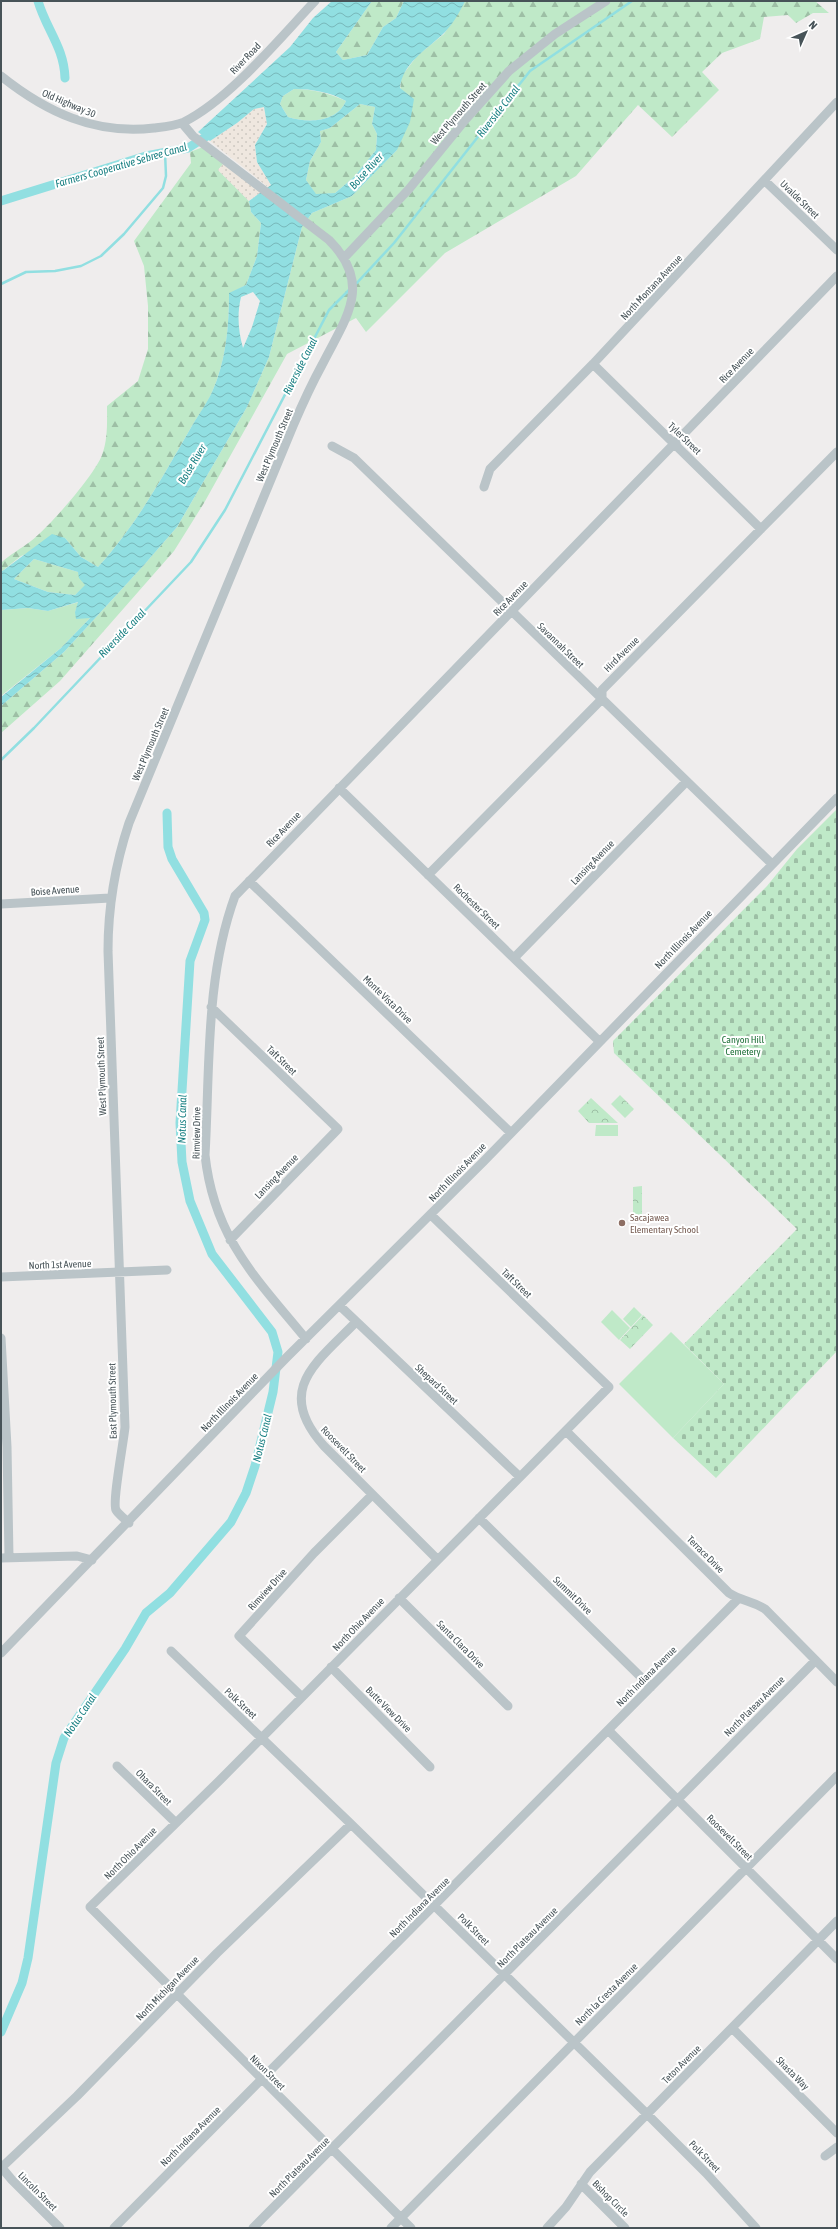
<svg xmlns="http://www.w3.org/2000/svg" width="838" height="2229" font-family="'Asap Condensed',sans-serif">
  <defs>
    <pattern id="forest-firs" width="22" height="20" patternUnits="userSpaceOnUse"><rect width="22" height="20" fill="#bfe9c8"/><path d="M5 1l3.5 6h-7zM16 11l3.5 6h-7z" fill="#9dbfa5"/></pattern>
    <pattern id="sand-dots" width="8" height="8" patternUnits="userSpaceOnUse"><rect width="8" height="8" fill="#efe7df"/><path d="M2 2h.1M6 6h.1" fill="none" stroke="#cec8c1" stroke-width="1.8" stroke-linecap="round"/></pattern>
    <pattern id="cemetery-stones" width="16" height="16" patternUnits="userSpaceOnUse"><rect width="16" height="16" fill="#bfe9c8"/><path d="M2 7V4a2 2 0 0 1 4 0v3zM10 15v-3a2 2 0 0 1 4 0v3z" fill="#9dbfa5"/></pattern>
    <pattern id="park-crowns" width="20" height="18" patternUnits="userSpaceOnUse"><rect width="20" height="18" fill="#bfe9c8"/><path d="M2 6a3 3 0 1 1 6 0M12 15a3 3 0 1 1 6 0" fill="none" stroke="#9dbfa5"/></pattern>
    <pattern id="water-waves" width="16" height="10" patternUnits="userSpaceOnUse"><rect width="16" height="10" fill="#91dfe1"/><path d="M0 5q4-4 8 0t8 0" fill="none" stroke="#78b7b9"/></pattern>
  </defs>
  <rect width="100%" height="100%" fill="#efeded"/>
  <path fill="#bfe9c8" d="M79,602L75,612L84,617H91L61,648L1,696V610L28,608L48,611Z
    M596,1125H618V1136H595Z
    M634,1307L642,1315L631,1327L623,1319Z
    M612,1310L630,1328L619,1340L601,1322Z
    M671,1332L724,1384L673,1438L619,1384Z"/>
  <path fill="url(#forest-firs)" d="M372,1H404L396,18L383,27L367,55L343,60L336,52Z
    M465,1H815L829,13H813L796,23L788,15L764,17L760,39L722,53L702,72L719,90L672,137L638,105L576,176L445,253L366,332L356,318L287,354L204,503L174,551L60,681L1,733V706L64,652L144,565L177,527L247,407L269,357L302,227L312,213L352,196L397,150L401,77L417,56L444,34Z
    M294,89C312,89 329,93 346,101C336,123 308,123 288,117L280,104L283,96Z
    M360,104L375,107L372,124L377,134L376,150L354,177L335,193L316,195L306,180L310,161L321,142L320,131L330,128Z
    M203,147L224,163L218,170L249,201L251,212L261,223L257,256L246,285L229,294C229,326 226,361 212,392C206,406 196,418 189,431C160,481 137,524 98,567L81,557L65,538L21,556L1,572V563C10,554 21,549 31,541C49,527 94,476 102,455C108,439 107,423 107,406L138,381L148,349V306L144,266L134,241L191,163L190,152Z
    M34,559L78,572L86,585L75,595L48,592L14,579Z"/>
  <path fill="url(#sand-dots)" d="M264,107L267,123L255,145L257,162L271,185L268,187L210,141L237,123L254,109Z
    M224,163L261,192L249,201L218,170Z"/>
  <path fill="url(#cemetery-stones)" d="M837,809V1351L716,1478L673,1438L724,1384L684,1344L797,1229L614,1053L613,1041L767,886L797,849Z"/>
  <path fill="url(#park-crowns)" d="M620,1095L634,1109L625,1118L611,1104Z
    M591,1098L618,1123H589L578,1111Z
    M642,1186V1215H633V1187Z
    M643,1315L653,1325L630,1349L620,1340Z"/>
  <path fill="url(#water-waves)" fill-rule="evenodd" d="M332,1H372L336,52L343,60L367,55L383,27L396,18L404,1H465C460,12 451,27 442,35C426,50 402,64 400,88L414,99L410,122L397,150L352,196L312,213L302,227L269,357L247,407L177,527L144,565L64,652L1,706V697L61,648L90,618L76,619L75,612L78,602L48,611L28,608L1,610V572L52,534L65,538L81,557L98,567C137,524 160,481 189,431C196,418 206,405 212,392C226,361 229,326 229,293L246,285L257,256L261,223L251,212L249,201L271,185L257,162L255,145L267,124L264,107L254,109L237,123L210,141L198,132L290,47L313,18ZM294,89C312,89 330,92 346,101C336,123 308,123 288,117L280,104L283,96ZM360,104L375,107L372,124L377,134L376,150L354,177L335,193L316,194L306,180L310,161L321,142L320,131L330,128ZM253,292L260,301L252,327L243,348C238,330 237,314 241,297ZM34,559L78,572L79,578L85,585L75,595L48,592L14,579Z"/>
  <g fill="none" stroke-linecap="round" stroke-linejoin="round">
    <path stroke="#91dfe1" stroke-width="2.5" d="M1,284L26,272L55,271L81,266L101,256L124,234L163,188L166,176L165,152
      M354,286L394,243L530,71L632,1
      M1,760L34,728L191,562L225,510L329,310L350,289"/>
    <path stroke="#91dfe1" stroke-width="9" d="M38,1C46,29 64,47 65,78
      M1,201L146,156L188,148L215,131
      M1,2032L22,1983L28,1958L56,1763L64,1738L125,1649L146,1613L170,1593L231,1522L246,1493L255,1466L273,1392L278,1352L272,1332L212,1254L190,1201L182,1162L180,1123L190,961L205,920L204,913L172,859L168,847L167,813"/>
    <path stroke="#bac4c8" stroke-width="9" d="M1,76C46,112 95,135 154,128C163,127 175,126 184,122C230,99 279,39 315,1
      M765,181L837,250
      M344,258L409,189L466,119L509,71L555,34L606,1
      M593,364L761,529
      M332,446L354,458L772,864
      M484,487L490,469L593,364L837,102
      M339,788L599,1041
      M428,875L602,699V690L837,452
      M249,881L511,1133
      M1,904L110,898
      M514,958L686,782
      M211,1007L338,1129L230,1240
      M1,1277L167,1270
      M340,1306L520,1477
      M356,1322C316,1363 274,1390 324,1446L437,1559
      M1,1338L7,1447L9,1557
      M306,1339C256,1278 214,1238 205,1155C210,1069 205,978 235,896L837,276
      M566,1431L729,1593C741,1601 753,1601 765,1609L837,1682
      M479,1518L651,1687
      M129,1523C125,1519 118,1514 116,1510C112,1502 124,1440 125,1427L108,951C108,906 115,865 129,823L293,426C302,405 311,385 322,365C345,319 374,285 329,240L193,136L182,123
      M1,1558L77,1556L92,1560
      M399,1598L508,1706
      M171,1651L351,1824L647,2114L706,2173L756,2228
      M1,1653L286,1358L483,1162L837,798
      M331,1667L430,1767
      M302,1697L239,1636L314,1553L372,1495
      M608,1730L837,1959
      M117,1766L176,1823
      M732,2028L837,2133
      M825,2156L837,2147
      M1,2168L77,2096L217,1953L351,1824
      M2,2168L12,2180L60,2228
      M581,2184L625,2228
      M114,2228L738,1599
      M253,2228L815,1661
      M391,2228L837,1776
      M411,2228L90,1907L220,1780L609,1387L431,1215
      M547,2228L566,2207L590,2172L837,1921"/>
  </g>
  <circle fill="#8d6e63" stroke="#fff" stroke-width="1.5" cx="622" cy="1223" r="4"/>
  <g text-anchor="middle" stroke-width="4" stroke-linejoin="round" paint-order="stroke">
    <g font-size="10" fill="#475358" stroke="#fff">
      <text transform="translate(245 58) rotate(-46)" y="4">River Road</text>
      <text transform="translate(69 103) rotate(23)" y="4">Old Highway 30</text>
      <text transform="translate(458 113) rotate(-49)" y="4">West Plymouth Street</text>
      <text transform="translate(800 199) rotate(44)" y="4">Uvalde Street</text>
      <text transform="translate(651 287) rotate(-47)" y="4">North Montana Avenue</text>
      <text transform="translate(736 365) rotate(-46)" y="4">Rice Avenue</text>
      <text transform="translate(685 438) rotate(44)" y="4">Tyler Street</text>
      <text transform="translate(274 445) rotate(-67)" y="4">West Plymouth Street</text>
      <text transform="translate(510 598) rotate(-46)" y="4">Rice Avenue</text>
      <text transform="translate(561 645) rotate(44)" y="4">Savannah Street</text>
      <text transform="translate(621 654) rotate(-45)" y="4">Hird Avenue</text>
      <text transform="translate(150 744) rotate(-67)" y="4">West Plymouth Street</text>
      <text transform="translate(283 829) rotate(-46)" y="4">Rice Avenue</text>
      <text transform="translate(592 862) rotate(-46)" y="4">Lansing Avenue</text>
      <text transform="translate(55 890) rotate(-4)" y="4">Boise Avenue</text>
      <text transform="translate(477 906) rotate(44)" y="4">Rochester Street</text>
      <text transform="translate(683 939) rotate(-46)" y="4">North Illinois Avenue</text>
      <text transform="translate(388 999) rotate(44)" y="4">Monte Vista Drive</text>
      <text transform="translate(282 1060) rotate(44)" y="4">Taft Street</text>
      <text transform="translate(101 1076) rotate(-92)" y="4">West Plymouth Street</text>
      <text transform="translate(196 1133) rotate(-89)" y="4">Rimview Drive</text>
      <text transform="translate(457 1172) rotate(-46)" y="4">North Illinois Avenue</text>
      <text transform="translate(276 1176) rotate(-46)" y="4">Lansing Avenue</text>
      <text transform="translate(60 1264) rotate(-2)" y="4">North 1st Avenue</text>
      <text transform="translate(517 1283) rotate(44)" y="4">Taft Street</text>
      <text transform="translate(437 1384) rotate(43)" y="4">Shepard Street</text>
      <text transform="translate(112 1401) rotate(-91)" y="4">East Plymouth Street</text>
      <text transform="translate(229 1402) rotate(-46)" y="4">North Illinois Avenue</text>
      <text transform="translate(344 1449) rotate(46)" y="4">Roosevelt Street</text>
      <text transform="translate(706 1554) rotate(45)" y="4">Terrace Drive</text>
      <text transform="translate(267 1589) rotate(-48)" y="4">Rimview Drive</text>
      <text transform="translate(573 1595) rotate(44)" y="4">Summit Drive</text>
      <text transform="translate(358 1624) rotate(-46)" y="4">North Ohio Avenue</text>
      <text transform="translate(461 1644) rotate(45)" y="4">Santa Clara Drive</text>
      <text transform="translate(646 1676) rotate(-45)" y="4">North Indiana Avenue</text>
      <text transform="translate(241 1703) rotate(43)" y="4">Polk Street</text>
      <text transform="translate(754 1706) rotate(-45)" y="4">North Plateau Avenue</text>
      <text transform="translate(389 1709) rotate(45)" y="4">Butte View Drive</text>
      <text transform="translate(154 1787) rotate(45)" y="4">Ohara Street</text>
      <text transform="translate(730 1837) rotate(45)" y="4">Roosevelt Street</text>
      <text transform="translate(130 1853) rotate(-45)" y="4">North Ohio Avenue</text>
      <text transform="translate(419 1907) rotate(-45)" y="4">North Indiana Avenue</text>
      <text transform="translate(474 1929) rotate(45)" y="4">Polk Street</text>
      <text transform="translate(527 1937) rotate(-45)" y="4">North Plateau Avenue</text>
      <text transform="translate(167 1988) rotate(-46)" y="4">North Michigan Avenue</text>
      <text transform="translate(606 1994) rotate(-45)" y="4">North la Cresta Avenue</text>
      <text transform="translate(681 2064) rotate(-45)" y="4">Teton Avenue</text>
      <text transform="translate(268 2072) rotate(45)" y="4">Nixon Street</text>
      <text transform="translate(793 2073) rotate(45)" y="4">Shasta Way</text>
      <text transform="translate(190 2136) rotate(-45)" y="4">North Indiana Avenue</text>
      <text transform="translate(705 2156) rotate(46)" y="4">Polk Street</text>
      <text transform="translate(299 2167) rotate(-45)" y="4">North Plateau Avenue</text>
      <text transform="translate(38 2191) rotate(45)" y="4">Lincoln Street</text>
      <text transform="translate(611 2198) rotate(45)" y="4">Bishop Circle</text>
    </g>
    <g font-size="10" fill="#20713a" stroke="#fff">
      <text x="743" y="1043">Canyon Hill<tspan x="743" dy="12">Cemetery</tspan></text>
    </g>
    <g font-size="10" fill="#785e54" stroke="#fff" text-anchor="start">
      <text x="630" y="1221">Sacajawea<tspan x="630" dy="12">Elementary School</tspan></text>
    </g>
    <g font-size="11" font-style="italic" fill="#1a8083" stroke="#fff">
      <text transform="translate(498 111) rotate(-52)" y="4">Riverside Canal</text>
      <text transform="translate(121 165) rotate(-16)" y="4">Farmers Cooperative Sebree Canal</text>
      <text transform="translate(366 171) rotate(-48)" y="4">Boise River</text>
      <text transform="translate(300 366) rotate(-63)" y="4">Riverside Canal</text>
      <text transform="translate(192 464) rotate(-59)" y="4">Boise River</text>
      <text transform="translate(122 633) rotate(-46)" y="4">Riverside Canal</text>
      <text transform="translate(182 1119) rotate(-89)" y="4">Notus Canal</text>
      <text transform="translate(262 1438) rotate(-76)" y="4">Notus Canal</text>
      <text transform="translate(80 1715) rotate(-56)" y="4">Notus Canal</text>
    </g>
  </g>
  <rect width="838" height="2229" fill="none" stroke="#475358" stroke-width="4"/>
  <g transform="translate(806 32) rotate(45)" stroke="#ffffff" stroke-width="3" paint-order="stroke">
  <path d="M0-3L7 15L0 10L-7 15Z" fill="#475358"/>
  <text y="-6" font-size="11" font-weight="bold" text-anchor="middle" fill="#475358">N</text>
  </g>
</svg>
